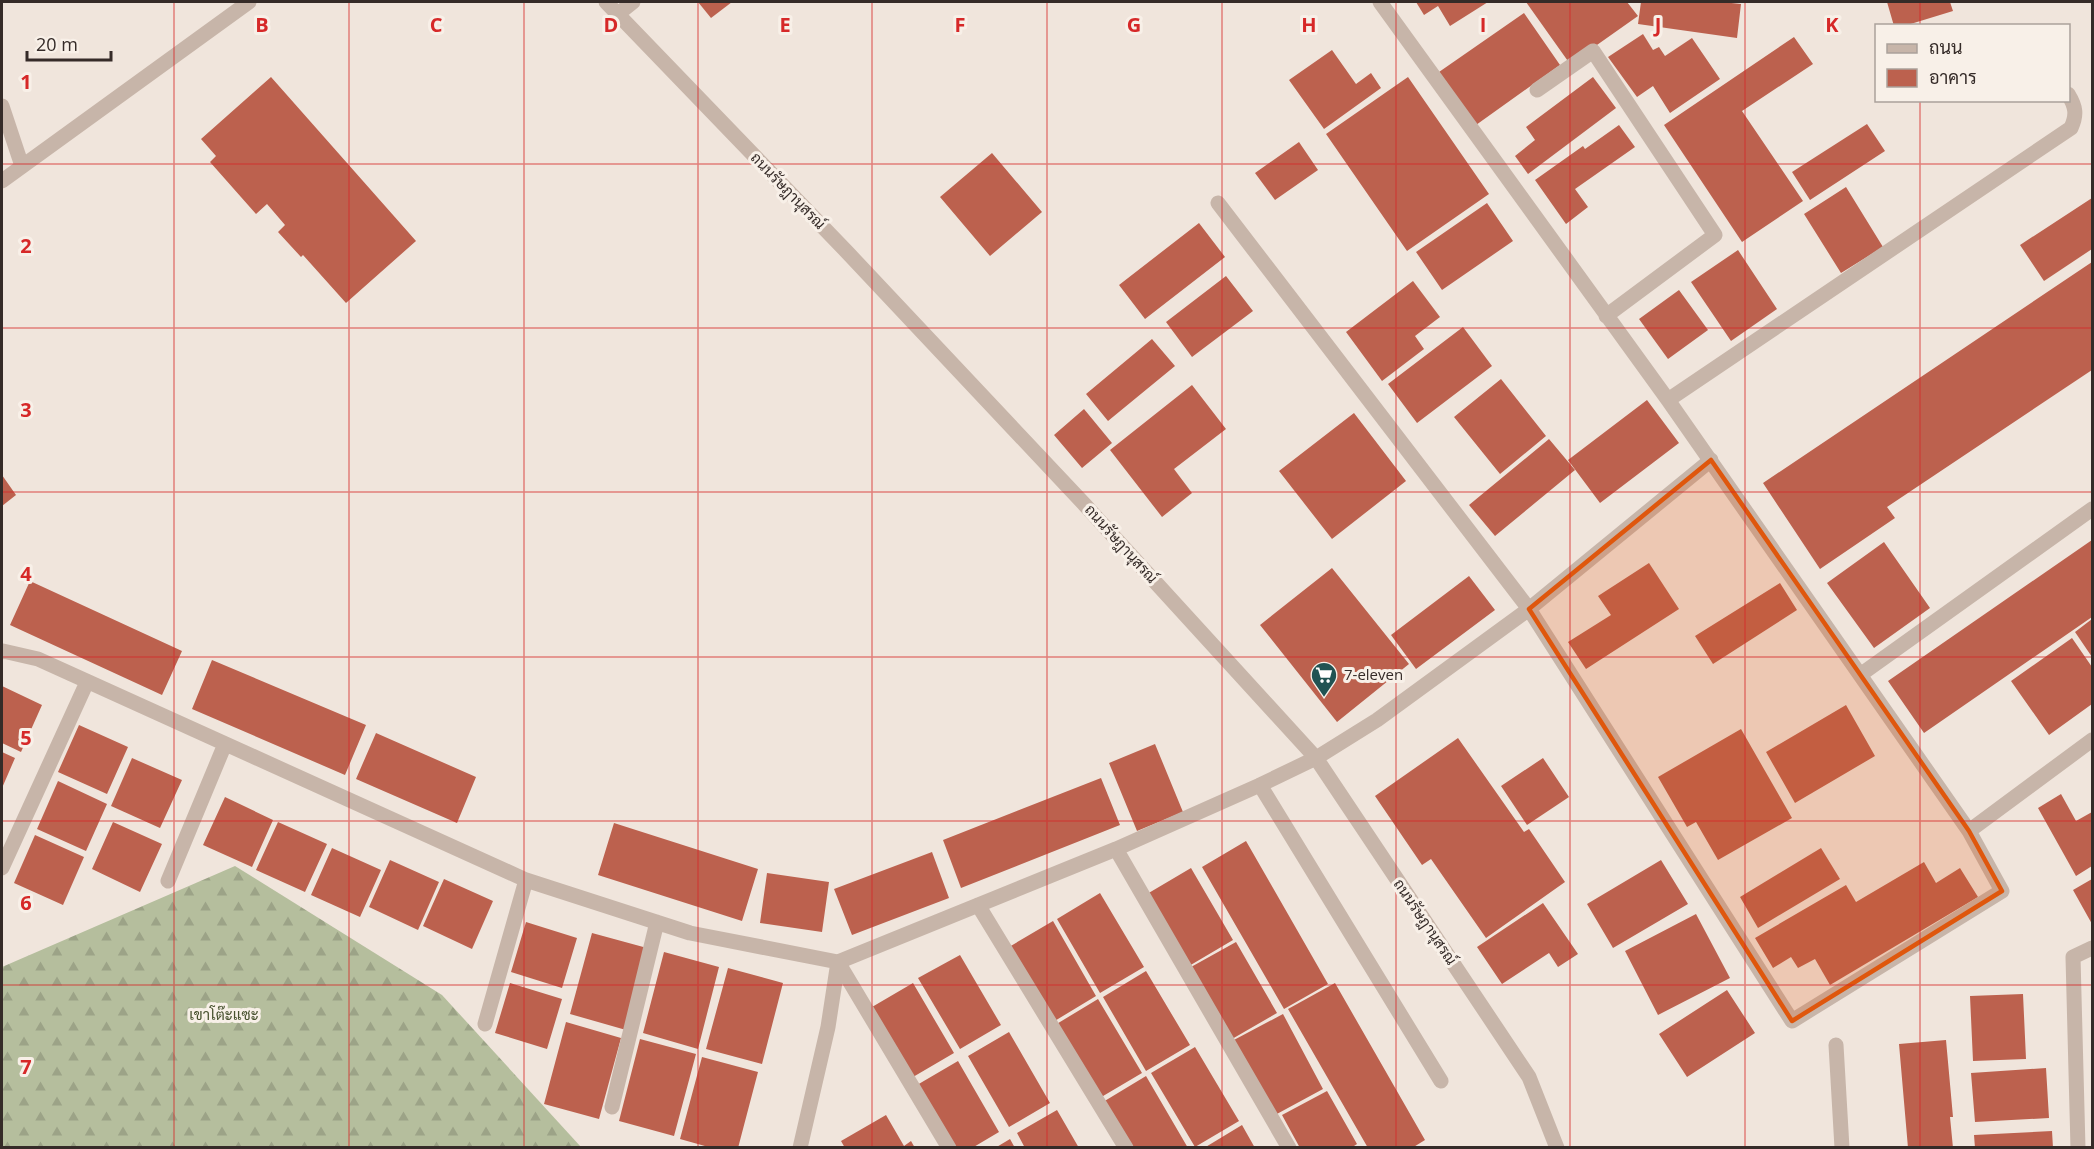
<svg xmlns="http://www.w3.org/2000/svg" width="2094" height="1149" font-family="'Open Sans',Sarabun,sans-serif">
  <defs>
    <pattern id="forest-firs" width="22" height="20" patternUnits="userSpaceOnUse" patternTransform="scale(1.5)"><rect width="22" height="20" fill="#b5be9d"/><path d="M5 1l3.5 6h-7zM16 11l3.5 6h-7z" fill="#9ca387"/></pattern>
  </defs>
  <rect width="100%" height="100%" fill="#f0e5dc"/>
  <path fill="url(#forest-firs)" d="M235,866L442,995L581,1147H2V967Z"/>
  <path fill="#bc614e" d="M698,2H732L711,18Z
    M1416,2H1488L1450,26L1438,6L1424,15Z
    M1526,2H1627L1638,16L1570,64Z
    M1641,2H1722L1741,4L1737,38L1638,24Z
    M1887,2H1950L1953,11L1904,26H1894Z
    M1524,13L1560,65L1476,125L1439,72Z
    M1643,34L1653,50L1659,47L1665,56L1692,38L1720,79L1670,113L1653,86L1637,97L1608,57Z
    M1794,37L1813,64L1742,111L1803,201L1742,242L1664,125Z
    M1332,50L1356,84L1371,73L1381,88L1324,129L1289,80Z
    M271,77L416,241L346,303L303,255L301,257L278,232L285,225L267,204L256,214L210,162L216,156L201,139Z
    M1408,77L1489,194L1407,251L1326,134Z
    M1593,77L1616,108L1528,174L1515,156L1535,140L1526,127Z
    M1867,124L1885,151L1810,200L1792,172Z
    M1619,125L1635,147L1575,189L1588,207L1566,224L1535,180L1583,146L1585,149Z
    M1299,142L1318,170L1275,200L1255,173Z
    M992,153L1042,212L990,256L940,197Z
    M1846,187L1883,247L1841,273L1804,214Z
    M2092,198V249L2044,281L2020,245Z
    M1487,203L1513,241L1442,290L1416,252Z
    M1199,223L1225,257L1145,319L1119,285Z
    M1738,250L1777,309L1731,341L1691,282Z
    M2092,262V370L1887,507L1895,518L1820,569L1763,483Z
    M1226,276L1253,311L1192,357L1166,322Z
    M1413,281L1440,317L1415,336L1424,349L1382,381L1346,332Z
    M1679,290L1708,330L1668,359L1639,319Z
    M1463,327L1492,366L1417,423L1388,384Z
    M1152,339L1175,366L1108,421L1086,394Z
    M1501,379L1546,436L1500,474L1454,417Z
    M1192,385L1226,429L1174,469L1192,493L1162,517L1110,450Z
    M1647,400L1679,443L1600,503L1568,460Z
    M1084,409L1112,443L1082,468L1054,435Z
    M1354,413L1406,481L1332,539L1279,471Z
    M1549,439L1575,470L1495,536L1469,505Z
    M2,475L16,495L2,506Z
    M2092,540V617L1924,733L1888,681Z
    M1884,542L1930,608L1874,648L1827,583Z
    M1649,563L1679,609L1586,669L1568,642L1611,615L1598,596Z
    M1332,568L1409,664L1337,722L1260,625Z
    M1469,576L1495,610L1416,669L1391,635Z
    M30,581L182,651L162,695L10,625Z
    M1780,583L1797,610L1713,664L1695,636Z
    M2092,619V657L2075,632Z
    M2072,638L2092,667V704L2049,735L2011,681Z
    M212,660L366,725L345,775L192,709Z
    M2,686L42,705L21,752L2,743Z
    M1846,705L1875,756L1795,803L1766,752Z
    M79,725L128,747L107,794L58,772Z
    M1741,729L1792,818L1718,860L1696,822L1687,827L1658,777Z
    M376,733L476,777L457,823L356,779Z
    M1458,738L1524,832L1529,829L1565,882L1486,938L1431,859L1422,865L1375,796Z
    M1155,744L1183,812L1137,831L1109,763Z
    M2,752L15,758L2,788Z
    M132,758L182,780L160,828L111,806Z
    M1543,758L1569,797L1527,825L1501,786Z
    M1101,778L1120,825L961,888L943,840Z
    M58,781L107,804L86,851L37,829Z
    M2061,794L2076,821L2092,812V866L2076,876L2038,808Z
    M225,797L273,820L252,867L203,845Z
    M113,822L162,844L140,892L92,869Z
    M278,822L327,844L305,892L256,870Z
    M614,823L758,869L742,921L598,875Z
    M35,835L84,857L63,905L14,883Z
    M1246,841L1328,984L1284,1009L1202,867Z
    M332,848L381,870L360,917L311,895Z
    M1821,848L1840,879L1758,928L1740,897Z
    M932,852L949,898L852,935L834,889Z
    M390,860L439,882L418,930L369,907Z
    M1661,860L1688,904L1613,948L1587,904Z
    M1924,862L1936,883L1960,868L1978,897L1830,985L1815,959L1798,968L1791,957L1773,968L1755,938L1846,885L1856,902Z
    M1191,868L1233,940L1189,966L1147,894Z
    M767,873L829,882L822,932L760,923Z
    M444,879L493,901L472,949L423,926Z
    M2092,879V924L2073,890Z
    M1100,893L1144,967L1100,993L1057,919Z
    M1543,903L1578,954L1558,967L1549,953L1502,984L1477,947Z
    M1696,914L1730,978L1658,1015L1625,951Z
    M1053,921L1096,996L1053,1022L1009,947Z
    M526,922L577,938L562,988L511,972Z
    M592,933L647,948L626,1030L570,1014Z
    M1236,942L1277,1013L1232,1039L1191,967Z
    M664,952L719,967L698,1049L643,1033Z
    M960,955L1001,1025L960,1049L918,978Z
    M728,968L783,983L762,1064L706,1049Z
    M1146,971L1190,1045L1146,1071L1103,997Z
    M510,983L562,999L547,1049L495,1033Z
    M913,983L954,1053L913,1077L872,1007Z
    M1335,983L1425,1140L1412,1148H1368L1288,1009Z
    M1727,990L1755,1033L1687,1077L1659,1034Z
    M2023,994L2026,1059L1973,1061L1970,996Z
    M1098,999L1142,1073L1098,1099L1055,1025Z
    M1283,1014L1323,1089L1275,1115L1232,1041Z
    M566,1022L621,1038L599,1119L544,1104Z
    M1009,1032L1050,1103L1009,1127L968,1056Z
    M640,1039L696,1054L674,1136L619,1121Z
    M1946,1040L1953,1117H1950L1953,1148H1908L1899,1044Z
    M1195,1047L1239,1121L1195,1147L1151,1073Z
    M702,1057L758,1072L738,1148H712L680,1139Z
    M958,1061L999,1132L972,1148H953L917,1085Z
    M2046,1068L2049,1118L1975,1122L1971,1073Z
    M1146,1076L1188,1148H1129L1103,1102Z
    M1327,1091L1357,1144L1351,1148H1300L1282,1115Z
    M1057,1110L1079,1148H1025L1017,1133Z
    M886,1115L904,1146L911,1141L915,1148H845L841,1141Z
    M1242,1125L1255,1148H1204Z
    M2052,1131L2053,1148H1975L1974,1135Z
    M1010,1139L1015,1148H995Z"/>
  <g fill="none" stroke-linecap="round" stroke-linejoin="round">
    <path stroke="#c7b5a9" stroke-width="15" d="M606,2L847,252L1085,505L1316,758L1529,1077L1557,1148
      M618,14L633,2
      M1537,90L1593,51L1715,235L1606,316
      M2,106L22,166
      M2,181L249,2
      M1218,203L1529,609L1792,1021L2002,891L1969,831L1668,400L1380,2
      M1668,400L2071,128C2077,115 2076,107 2068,94
      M2,652L3,651L38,659L526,880L690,933L838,962L1116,849L1260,785L1316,758L1377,720L1529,609L1711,460
      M1860,675L2092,509
      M1260,785L1441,1081
      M1969,831L2092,740
      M1116,849L1289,1148
      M2,868L87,682
      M168,881L225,744
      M978,905L1126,1148
      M838,962L949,1148
      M485,1024L526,880
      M1836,1045L1842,1148
      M612,1107L657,922
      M800,1148L828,1027L838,962
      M2078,1148L2073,957L2092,948"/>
  </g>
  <path fill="#df570d" fill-opacity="0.2" stroke="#df570d" stroke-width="4.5" stroke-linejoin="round" d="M1711,460L1969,831L2002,891L1792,1021L1529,609Z"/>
  <path fill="none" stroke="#d62828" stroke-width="1.5" stroke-opacity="0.55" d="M174,2V1148M349,2V1148M524,2V1148M698,2V1148M872,2V1148M1047,2V1148M1222,2V1148M1396,2V1148M1570,2V1148M1745,2V1148M1920,2V26M1920,100V1148M2,164H2092M2,328H2092M2,492H2092M2,657H2092M2,821H2092M2,985H2092"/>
  <defs>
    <g id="supermarket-pin" transform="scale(1.35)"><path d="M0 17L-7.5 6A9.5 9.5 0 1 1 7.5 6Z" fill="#215353" stroke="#f8f0e8"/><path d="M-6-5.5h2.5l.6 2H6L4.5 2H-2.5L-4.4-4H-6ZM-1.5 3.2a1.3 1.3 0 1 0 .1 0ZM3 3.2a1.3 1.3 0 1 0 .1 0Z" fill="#fff"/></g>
  </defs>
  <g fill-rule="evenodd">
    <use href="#supermarket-pin" x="1324" y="675"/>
  </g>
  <g text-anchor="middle" stroke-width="6" stroke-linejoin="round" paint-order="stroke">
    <g font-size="15" fill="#352b28" stroke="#f8f0e8">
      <text transform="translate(788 191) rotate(46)" y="5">ถนนรัษฎานุสรณ์</text>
      <text transform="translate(1121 544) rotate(48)" y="5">ถนนรัษฎานุสรณ์</text>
      <text transform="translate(1425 922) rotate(56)" y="5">ถนนรัษฎานุสรณ์</text>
    </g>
    <g font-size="15" fill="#352b28" stroke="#f8f0e8" text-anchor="start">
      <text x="1344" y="680">7-eleven</text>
    </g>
    <g font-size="15" fill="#47512e" stroke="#f8f0e8">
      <text x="224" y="1020">เขาโต๊ะแซะ</text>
    </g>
  </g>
  <g font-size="20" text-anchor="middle" font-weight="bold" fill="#d62828" stroke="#f8f0e8" stroke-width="6" stroke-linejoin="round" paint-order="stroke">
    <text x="262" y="32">B</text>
    <text x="436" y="32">C</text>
    <text x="611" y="32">D</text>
    <text x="785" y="32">E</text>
    <text x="960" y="32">F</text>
    <text x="1134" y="32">G</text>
    <text x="1309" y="32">H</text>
    <text x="1483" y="32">I</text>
    <text x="1658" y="32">J</text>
    <text x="1832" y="32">K</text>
    <text x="26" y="89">1</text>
    <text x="26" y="253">2</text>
    <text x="26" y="417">3</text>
    <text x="26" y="581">4</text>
    <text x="26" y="745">5</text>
    <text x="26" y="910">6</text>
    <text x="26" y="1074">7</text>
  </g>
  <rect width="2094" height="1149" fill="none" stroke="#352b28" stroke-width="6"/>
  <rect x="1875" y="24" width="195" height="78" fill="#f8f0e8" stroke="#aaa19b" stroke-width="1.5"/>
  <rect x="1887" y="44" width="30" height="9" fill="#c7b5a9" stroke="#aaa19b" stroke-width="1.5"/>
  <text x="1929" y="54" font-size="18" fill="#352b28">ถนน</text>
  <rect x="1887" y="69" width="30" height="18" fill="#bc614e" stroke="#aaa19b" stroke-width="1.5"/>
  <text x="1929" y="84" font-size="18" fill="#352b28">อาคาร</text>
  <path d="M27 51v9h84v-9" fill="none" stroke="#352b28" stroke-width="3"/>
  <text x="36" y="51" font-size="18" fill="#352b28" stroke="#f8f0e8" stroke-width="4.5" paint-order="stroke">20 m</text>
</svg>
